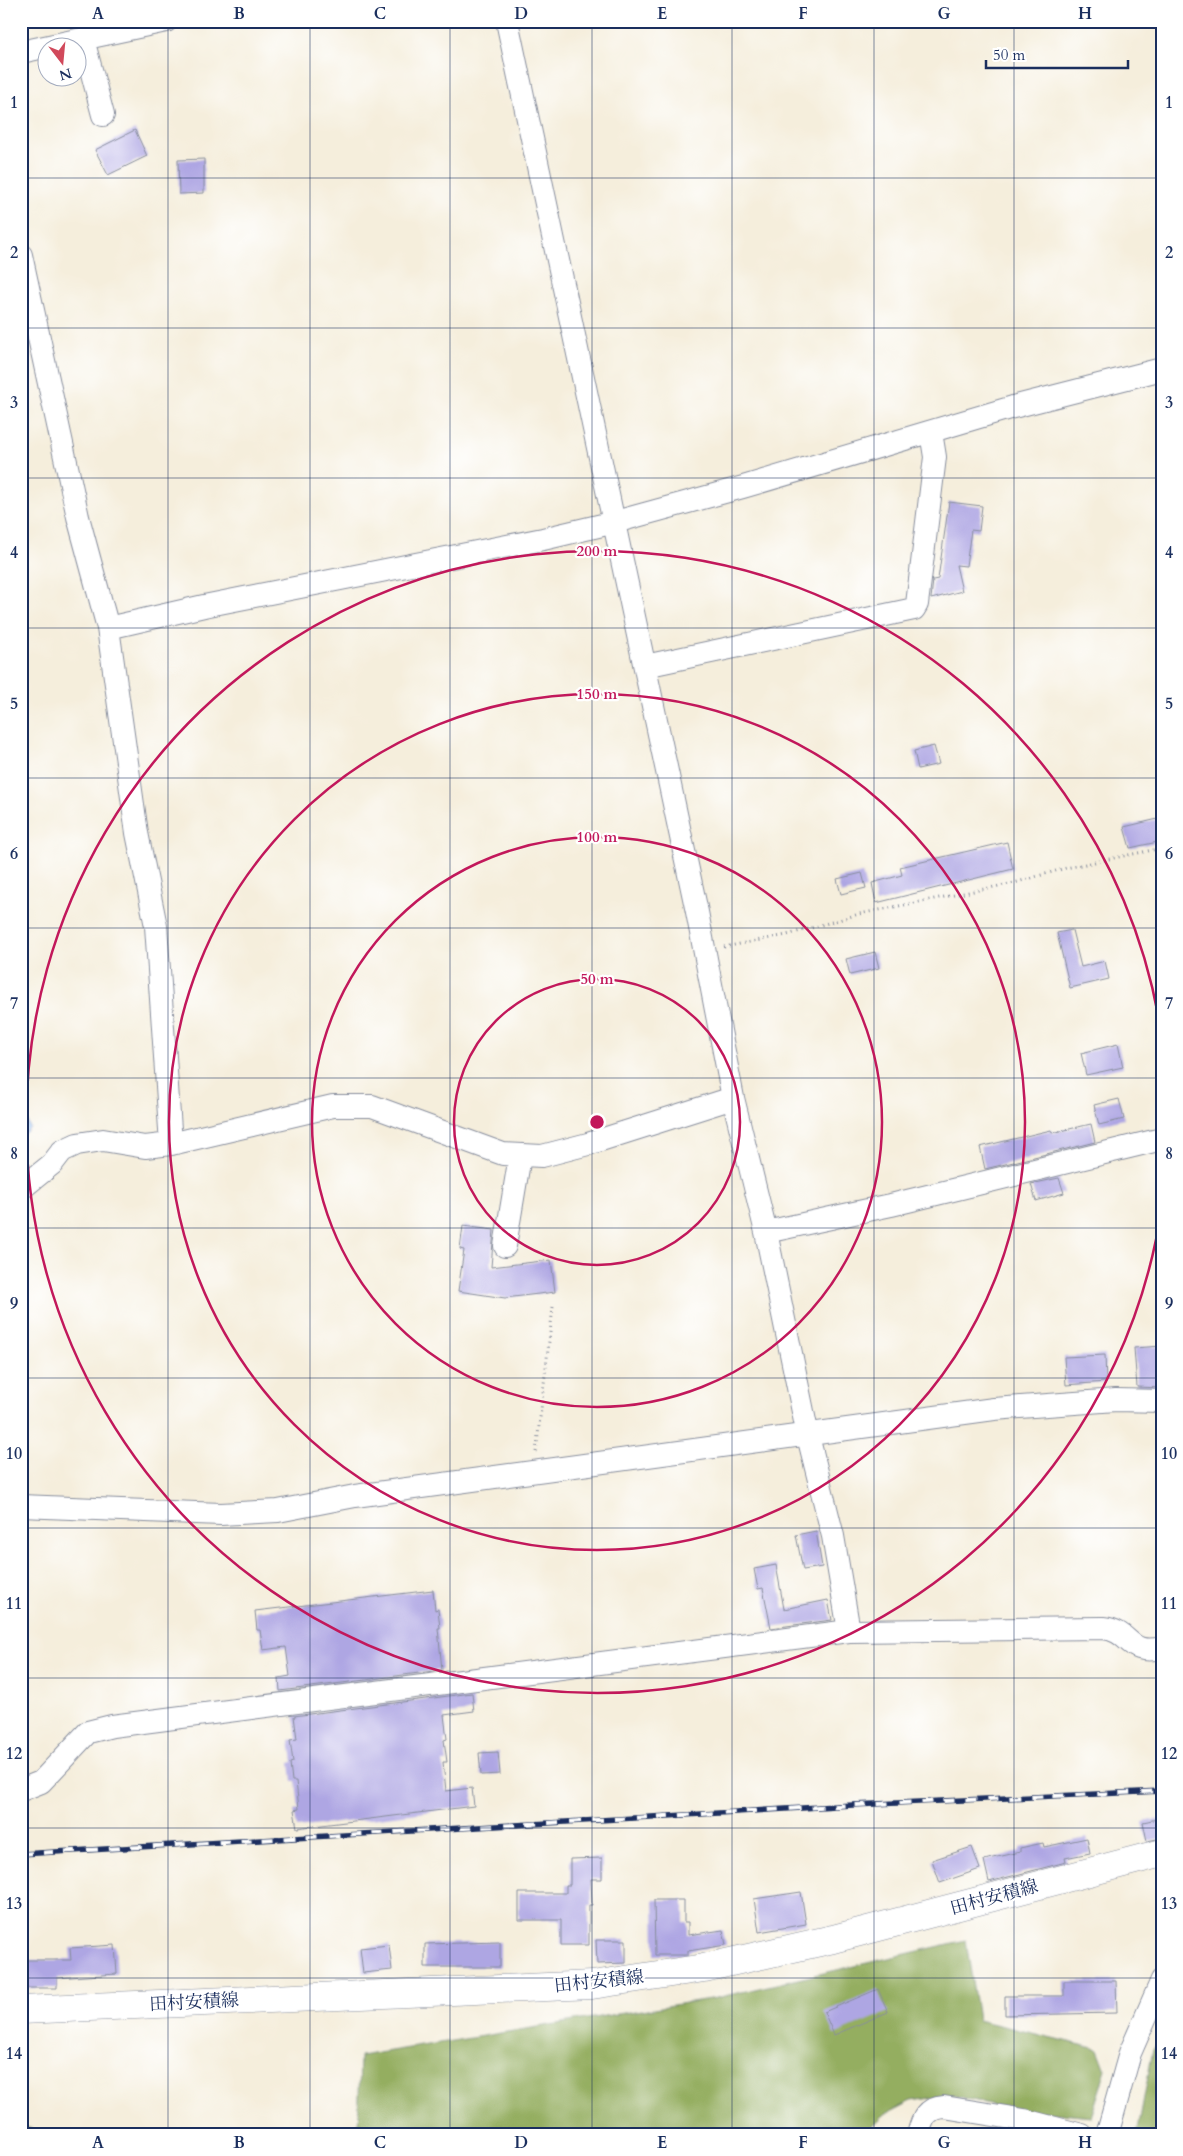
<svg xmlns="http://www.w3.org/2000/svg" width="1183" height="2156" font-family="Cardo,'Noto Serif JP',serif">
  <rect width="100%" height="100%" fill="#fff"/>
  <filter id="ink" filterUnits="userSpaceOnUse"><feTurbulence type="fractalNoise" baseFrequency=".02" numOctaves="2"/><feDisplacementMap in="SourceGraphic" scale="10" xChannelSelector="R" yChannelSelector="G"/><feConvolveMatrix kernelMatrix="1 2 1 2 8 2 1 2 1" color-interpolation-filters="sRGB"/></filter>
  <filter id="wash" filterUnits="userSpaceOnUse"><feTurbulence type="fractalNoise" baseFrequency=".0096" numOctaves="4" result="noise"/><feDisplacementMap in="SourceGraphic" scale="20" xChannelSelector="R" yChannelSelector="G"/><feGaussianBlur stdDeviation="1.12" result="paint"/><feColorMatrix in="noise" values="0 0 0 0 0 0 0 0 0 0 0 0 0 0 0 0 0 1.4 0 .05"/><feComposite in="paint" operator="in"/></filter>
  <g filter="url(#wash)">
    <rect width="100%" height="100%" fill="#f5eedc"/>
    <path fill="#94ae60" stroke="#586e5f" d="M966,1940L978,2020L1098,2049L1106,2070L1091,2117L1005,2108L952,2095L911,2101L884,2115L863,2135H358L360,2056L716,1998Z
      M1162,2035V2135H1137L1153,2049Z
      M21,2126L25,2127L50,2135H21Z"/>
    <path fill="#7fb2ec" stroke="#4d70a5" d="M21,1108L30,1128L21,1137Z"/>
    <g id="blocks">
      <path fill="#aea6e3" d="M135,130L147,156L108,175L95,150Z
        M204,159V193L179,194L178,160Z
        M949,502L982,506L979,531L971,530L966,566L956,565L962,591L931,599L933,580L938,579Z
        M934,746L939,764L918,769L914,751Z
        M1162,818V841L1130,848L1124,827Z
        M1007,842L1013,869L876,903L872,883L902,875L900,867Z
        M862,873L866,888L841,894L837,879Z
        M1072,930L1081,967L1105,961L1109,979L1070,988L1057,933Z
        M875,952L879,968L850,975L846,959Z
        M1118,1044L1123,1067L1086,1075L1081,1053Z
        M1119,1099L1124,1119L1099,1125L1094,1105Z
        M1091,1124L1095,1142L985,1169L980,1147L1051,1130L1052,1133Z
        M1059,1178L1064,1193L1036,1201L1031,1184Z
        M463,1226L494,1230L491,1267L551,1260L555,1292L505,1298L458,1291L464,1250L460,1249Z
        M1162,1346V1388L1137,1387L1134,1348Z
        M1105,1355L1106,1382L1066,1385L1064,1357Z
        M816,1531L822,1567L803,1570L796,1535Z
        M776,1565L784,1609L828,1600L832,1620L771,1628L763,1588L758,1589L754,1569Z
        M433,1590L435,1610L438,1609L440,1628H438L442,1670L280,1691L279,1678L290,1676L286,1647L263,1650L260,1630H257L255,1611Z
        M472,1693L474,1711L444,1715L447,1739L444,1740L447,1762H443L446,1791L472,1788L474,1806L297,1828L294,1810L299,1809L296,1781H292L290,1763L293,1762L290,1740L297,1739L294,1716Z
        M498,1752L500,1774L481,1775L479,1753Z
        M1162,1818V1838L1147,1841L1143,1822Z
        M1087,1838L1090,1853L1065,1858L1066,1862L989,1882L984,1860L1020,1852V1848L1043,1843L1044,1847Z
        M972,1847L980,1869L940,1883L932,1860Z
        M602,1858V1879H591L592,1905H589V1945H561V1920H519V1893H566V1885H570V1859Z
        M801,1892L806,1924L759,1932L754,1899Z
        M654,1900H684V1922H688V1935L723,1930L726,1945L688,1951V1955H655Z
        M596,1940H626V1963L597,1964Z
        M500,1942V1967H425V1944Z
        M115,1945L117,1974L57,1978V1988H21V1960H71L70,1948Z
        M389,1945L392,1970L363,1973L360,1948Z
        M1064,1981H1116L1117,2013L1005,2015V1996H1064Z
        M878,1989L888,2012L834,2035L824,2012Z"/>
    </g>
  </g>
  <g filter="url(#ink)">
    <use href="#blocks" fill-opacity="0" stroke="#888e9d" stroke-width="1"/>
    <g fill="none" stroke-linecap="round" stroke-linejoin="round">
      <g stroke="#888e9d" stroke-width="24">
        <path id="minor" d="M507,21L697,912L733,1098L766,1232L808,1436L833,1536L849,1631L1103,1628C1132,1631 1126,1656 1162,1648
          M83,39L103,115
          M21,52L166,21
          M21,255L78,517L108,628L137,833L156,926L171,1144
          M108,628L204,606L543,539L615,522L743,487L1013,407L1162,369
          M645,666L914,609L917,604L935,457L931,432
          M21,1189L52,1164L62,1151L77,1144L103,1140L145,1147L171,1144L333,1106H372L503,1154L542,1156L588,1144L733,1098
          M766,1232L891,1205L1162,1139
          M505,1246L520,1156
          M21,1506L221,1514L278,1511L355,1496L994,1409L1116,1400L1162,1401
          M21,1790L41,1782L88,1732L112,1726L849,1631
          M918,2135C922,2119 926,2108 944,2107L1024,2120L1082,2135
          M1107,2135L1130,2053L1162,1980"/>
      </g>
      <g stroke="#888e9d" stroke-width="29">
        <path id="secondary" d="M21,2010L592,1985L704,1968L833,1939L1162,1853"/>
      </g>
      <path stroke="#888e9d" stroke-width="3" stroke-dasharray="1 4" stroke-linecap="butt" d="M724,947L787,935L859,914L1014,883L1066,868L1162,848
        M536,1452L553,1307"/>
      <use href="#minor" stroke="#fff" stroke-width="22"/>
      <use href="#secondary" stroke="#fff" stroke-width="28"/>
      <g stroke="#1b2f5e" stroke-width="5.5">
        <path id="rail" d="M21,1854L853,1805L1162,1791"/>
      </g>
      <use href="#rail" stroke="#fff" stroke-width="4" stroke-dasharray="11" stroke-linecap="butt"/>
    </g>
  </g>
  <path fill="none" stroke="#1b2f5e" stroke-width="1" stroke-opacity="0.55" d="M168,21V2135M310,21V2135M450,21V2135M592,21V2135M732,21V2135M874,21V2135M1014,21V2135M21,178H1162M21,328H1162M21,478H1162M21,628H1162M21,778H1162M21,928H1162M21,1078H1162M21,1228H1162M21,1378H1162M21,1528H1162M21,1678H1162M21,1828H1162M21,1978H1162"/>
  <g fill="none" stroke="#c2185b" stroke-width="2.5">
    <circle cx="597" cy="1122" r="143"/>
    <circle cx="597" cy="1122" r="285"/>
    <circle cx="597" cy="1122" r="428"/>
    <path d="M1162 1206A571 571 0 1 1 1162 1038"/>
  </g>
  <g text-anchor="middle" stroke-width="4.5" stroke-linejoin="round" paint-order="stroke">
    <g font-size="18" fill="#1b2f5e" stroke="#fff">
      <text transform="translate(994 1897) rotate(-15)" y="6">田村安積線</text>
      <text transform="translate(599 1981) rotate(-6)" y="6">田村安積線</text>
      <text transform="translate(194 2002) rotate(-3)" y="6">田村安積線</text>
    </g>
  </g>
  <circle cx="597" cy="1122" r="8" fill="#c2185b" stroke="#fff" stroke-width="2.5"/>
  <g font-size="15" text-anchor="middle" font-weight="bold" fill="#c2185b" stroke="#fff" stroke-width="4.5" stroke-linejoin="round" paint-order="stroke">
    <text x="597" y="556">200 m</text>
    <text x="597" y="699">150 m</text>
    <text x="597" y="842">100 m</text>
    <text x="597" y="984">50 m</text>
  </g>
  <rect width="1183" height="2156" fill="none" stroke="#fff" stroke-width="55"/>
  <g transform="translate(62 62) rotate(164)"><circle r="24" fill="#ffffff" stroke="#a4acbf"/>
  <path d="M0-4L9 19L0 12L-9 19Z" fill="#d1495b"/>
  <text y="-8" font-size="14" font-weight="bold" text-anchor="middle" fill="#1b2f5e">N</text>
  </g>
  <path d="M986 60v8h142v-8" fill="none" stroke="#1b2f5e" stroke-width="2.5"/>
  <text x="993" y="60" font-size="15" fill="#1b2f5e" stroke="#ffffff" stroke-width="4" paint-order="stroke">50 m</text>
  <rect x="28" y="28" width="1128" height="2100" fill="none" stroke="#1b2f5e" stroke-width="2"/>
  <g font-size="16" text-anchor="middle" font-weight="bold" fill="#1b2f5e">
    <text x="98" y="19">A</text>
    <text x="239" y="19">B</text>
    <text x="380" y="19">C</text>
    <text x="521" y="19">D</text>
    <text x="662" y="19">E</text>
    <text x="803" y="19">F</text>
    <text x="944" y="19">G</text>
    <text x="1085" y="19">H</text>
    <text x="14" y="108">1</text>
    <text x="1169" y="108">1</text>
    <text x="14" y="258">2</text>
    <text x="1169" y="258">2</text>
    <text x="14" y="408">3</text>
    <text x="1169" y="408">3</text>
    <text x="14" y="558">4</text>
    <text x="1169" y="558">4</text>
    <text x="14" y="709">5</text>
    <text x="1169" y="709">5</text>
    <text x="14" y="859">6</text>
    <text x="1169" y="859">6</text>
    <text x="14" y="1009">7</text>
    <text x="1169" y="1009">7</text>
    <text x="14" y="1159">8</text>
    <text x="1169" y="1159">8</text>
    <text x="14" y="1309">9</text>
    <text x="1169" y="1309">9</text>
    <text x="14" y="1459">10</text>
    <text x="1169" y="1459">10</text>
    <text x="14" y="1609">11</text>
    <text x="1169" y="1609">11</text>
    <text x="14" y="1759">12</text>
    <text x="1169" y="1759">12</text>
    <text x="14" y="1909">13</text>
    <text x="1169" y="1909">13</text>
    <text x="14" y="2059">14</text>
    <text x="1169" y="2059">14</text>
    <text x="98" y="2148">A</text>
    <text x="239" y="2148">B</text>
    <text x="380" y="2148">C</text>
    <text x="521" y="2148">D</text>
    <text x="662" y="2148">E</text>
    <text x="803" y="2148">F</text>
    <text x="944" y="2148">G</text>
    <text x="1085" y="2148">H</text>
  </g>
</svg>
